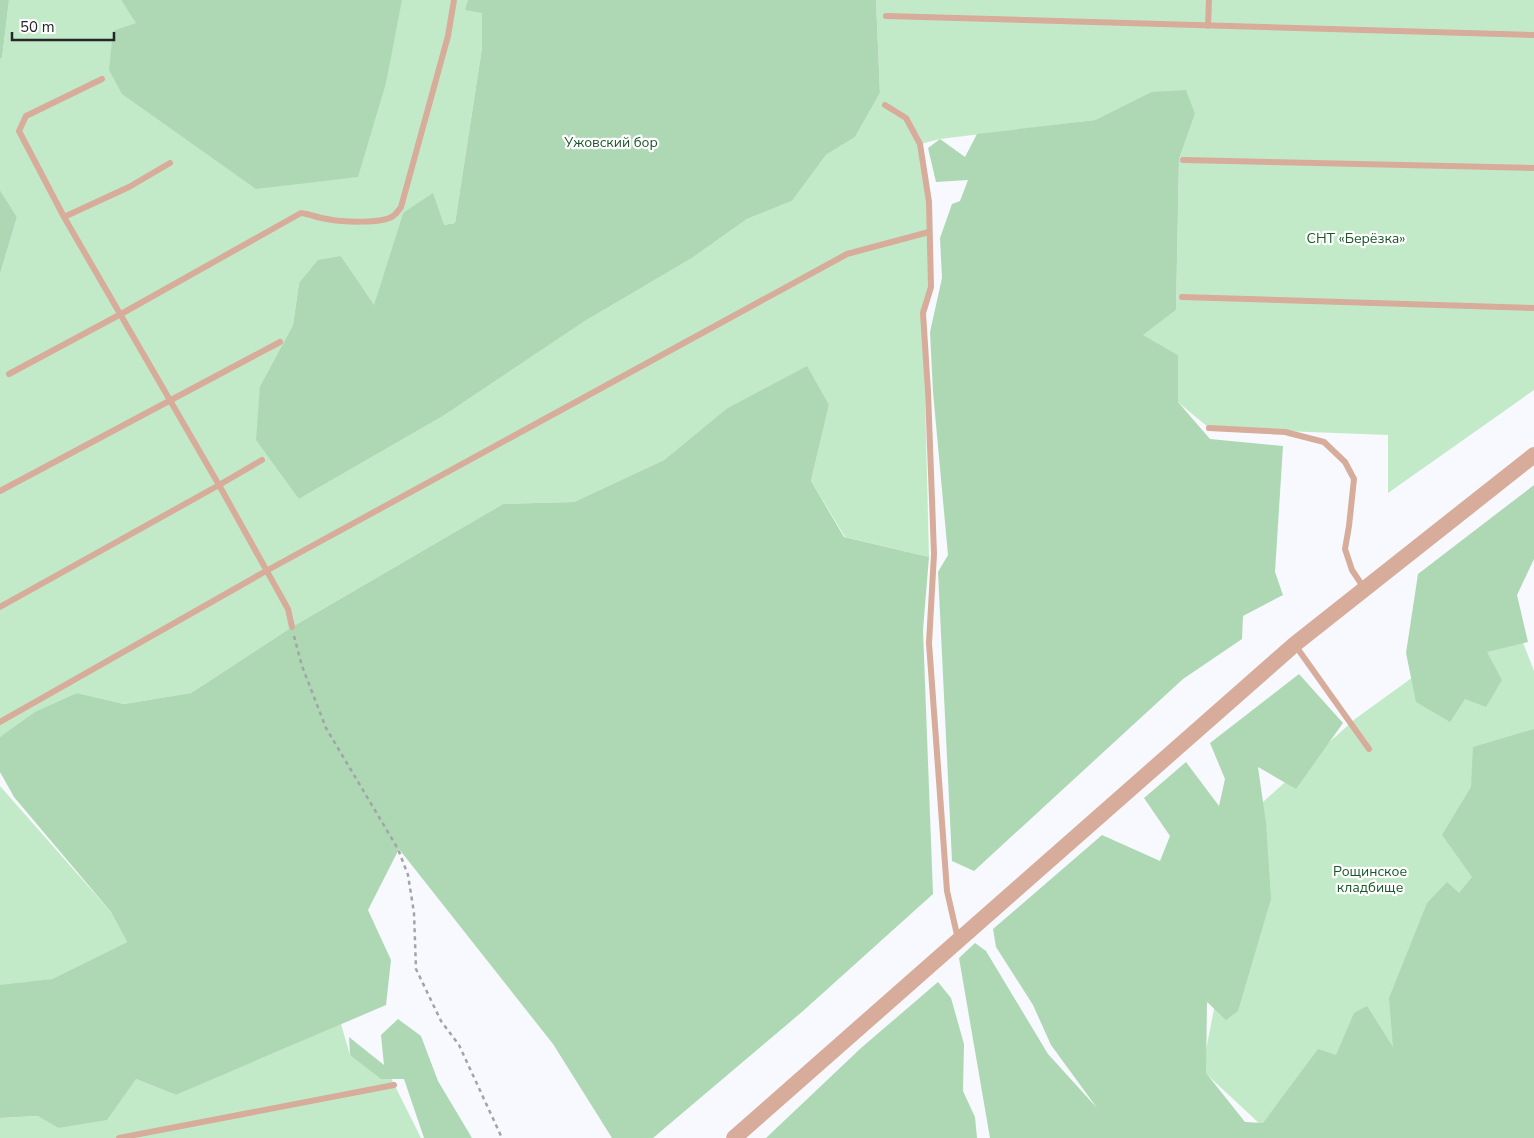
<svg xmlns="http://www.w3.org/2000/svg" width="1534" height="1138" font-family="'Nunito Sans',sans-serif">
  <rect width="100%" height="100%" fill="#f7f9fe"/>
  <path fill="#c3eac8" d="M9,0H121L137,23L400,0H468L483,12L482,48L455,223L444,225L403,213L374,306L341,256L299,283L293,325L260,386L299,499L443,416L585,321L692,258L747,219L792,201L826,155L855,137L880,93L876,0H1534V390L1388,493V435L1209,428L1178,402V355L1142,335L1176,310L1179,159L1195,114L1151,92L1095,120L940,139L920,144L929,202L931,287L923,313L929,557L845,537L811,481L829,405L726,409L664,460L574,502L503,504L292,627L191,693L124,704L77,693L0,737V274L17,217L0,190V59L2,58Z
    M1522,640L1534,671V736L1512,846L1461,1028L1275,1138L1202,1070L1253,811L1355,719L1438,659Z
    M0,786L111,912L127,942L52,979L0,987Z
    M341,1024L350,1055L385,1066L421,1138H0V1118L39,1116L58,1128L136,1079L176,1095Z"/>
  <path fill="#aed8b4" d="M0,0H9L2,58L0,59Z
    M121,0H402L386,83L358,177L256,189L122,94L109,70L113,31L136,23Z
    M468,0H876L880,93L855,137L826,155L792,201L747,219L692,258L585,321L443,416L299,499L256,440L260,386L293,325L299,283L318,260L341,256L374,305L403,213L433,193L444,225L455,223L482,48V13L465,10Z
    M1186,90L1195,114L1179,159L1176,310L1143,335L1178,355V402L1210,439L1283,446L1275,572L1283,595L1243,616L1242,639L1183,679L974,871L952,861L938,572L948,555L933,392L930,332L942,278L940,238L952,204L960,201L968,180L936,182L928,148L940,139L965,157L977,134L1095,120L1151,92Z
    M0,190L17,217L0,274Z
    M807,366L829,405L811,481L844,537L929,557L923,630L933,894L803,1011L653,1138H612L553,1044L399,849L368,910L391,960L386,1005L176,1095L136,1079L107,1120L58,1128L38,1116L0,1118V985L52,979L127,942L111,912L14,797L0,772V737L35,712L77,693L124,704L191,693L292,627L503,504L574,502L664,460L726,409Z
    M1534,485V559L1517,595L1528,642L1487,652L1502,680L1486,707L1465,699L1450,722L1416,702L1406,653L1418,574Z
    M1299,674L1343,723L1296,789L1258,767L1266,823L1271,899L1238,1011L1226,1020L1207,1002L1206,1073L1245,1122L1263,1123L1318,1049L1336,1055L1354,1013L1367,1006L1393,1047L1389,998L1427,903L1447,882L1459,893L1472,877L1442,835L1471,787L1473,747L1534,729V1138H990L959,958L975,943L986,951L1048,1054L1097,1108L1051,1045L1033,1005L996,947L993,929L1102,835L1160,861L1170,836L1144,798L1186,762L1219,806L1225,779L1210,743Z
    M938,982L951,998L964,1044L963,1091L975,1117L977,1138H766L861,1048Z
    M398,1019L421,1036L438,1081L472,1138H424L404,1079H381L350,1055L349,1037L384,1065L381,1035Z"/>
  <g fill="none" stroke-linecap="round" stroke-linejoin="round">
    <path stroke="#a2a4a7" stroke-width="2.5" stroke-dasharray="4 4" stroke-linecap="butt" d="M294,636L302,666L326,728L398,849L408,875L414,913L416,969L441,1021L459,1045L502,1138"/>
    <path stroke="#d7ac9a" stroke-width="6" d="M886,16L1534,35
      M1208,26L1209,0
      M102,79L26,116L19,131L64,217L219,485L288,609L292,627
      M885,105L906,118L920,144L929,202L931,287L923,313L928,392L934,554L929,643L947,891L958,939
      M1183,160L1534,168
      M64,217L129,187L170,163
      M1182,297L1534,308
      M9,374L121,314L301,213C310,214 318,218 327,219C342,222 382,224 393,216C396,214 399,210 401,207L448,36L454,0
      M1209,428L1285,432L1324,442L1345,462L1354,479L1349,526L1345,549L1352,570L1364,588
      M0,491L280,342
      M0,607L219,485L262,460
      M1295,645L1369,749
      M0,722L266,571L847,254L929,232
      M119,1138L394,1085"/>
    <path stroke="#d7ac9a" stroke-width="16" d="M734,1138L1295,644L1534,455"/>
  </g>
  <g text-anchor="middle" stroke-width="4.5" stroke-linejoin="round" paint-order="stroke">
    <g font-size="14" fill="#195729" stroke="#fff">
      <text x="611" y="147">Ужовский бор</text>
      <text x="1356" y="243">СНТ «Берёзка»</text>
      <text x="1370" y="876">Рощинское<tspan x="1370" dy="16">кладбище</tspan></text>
    </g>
  </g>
  <path d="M12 32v8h102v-8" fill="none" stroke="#252628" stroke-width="2.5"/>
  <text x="20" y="32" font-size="15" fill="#252628" stroke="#ffffff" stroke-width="4" paint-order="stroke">50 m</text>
</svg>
